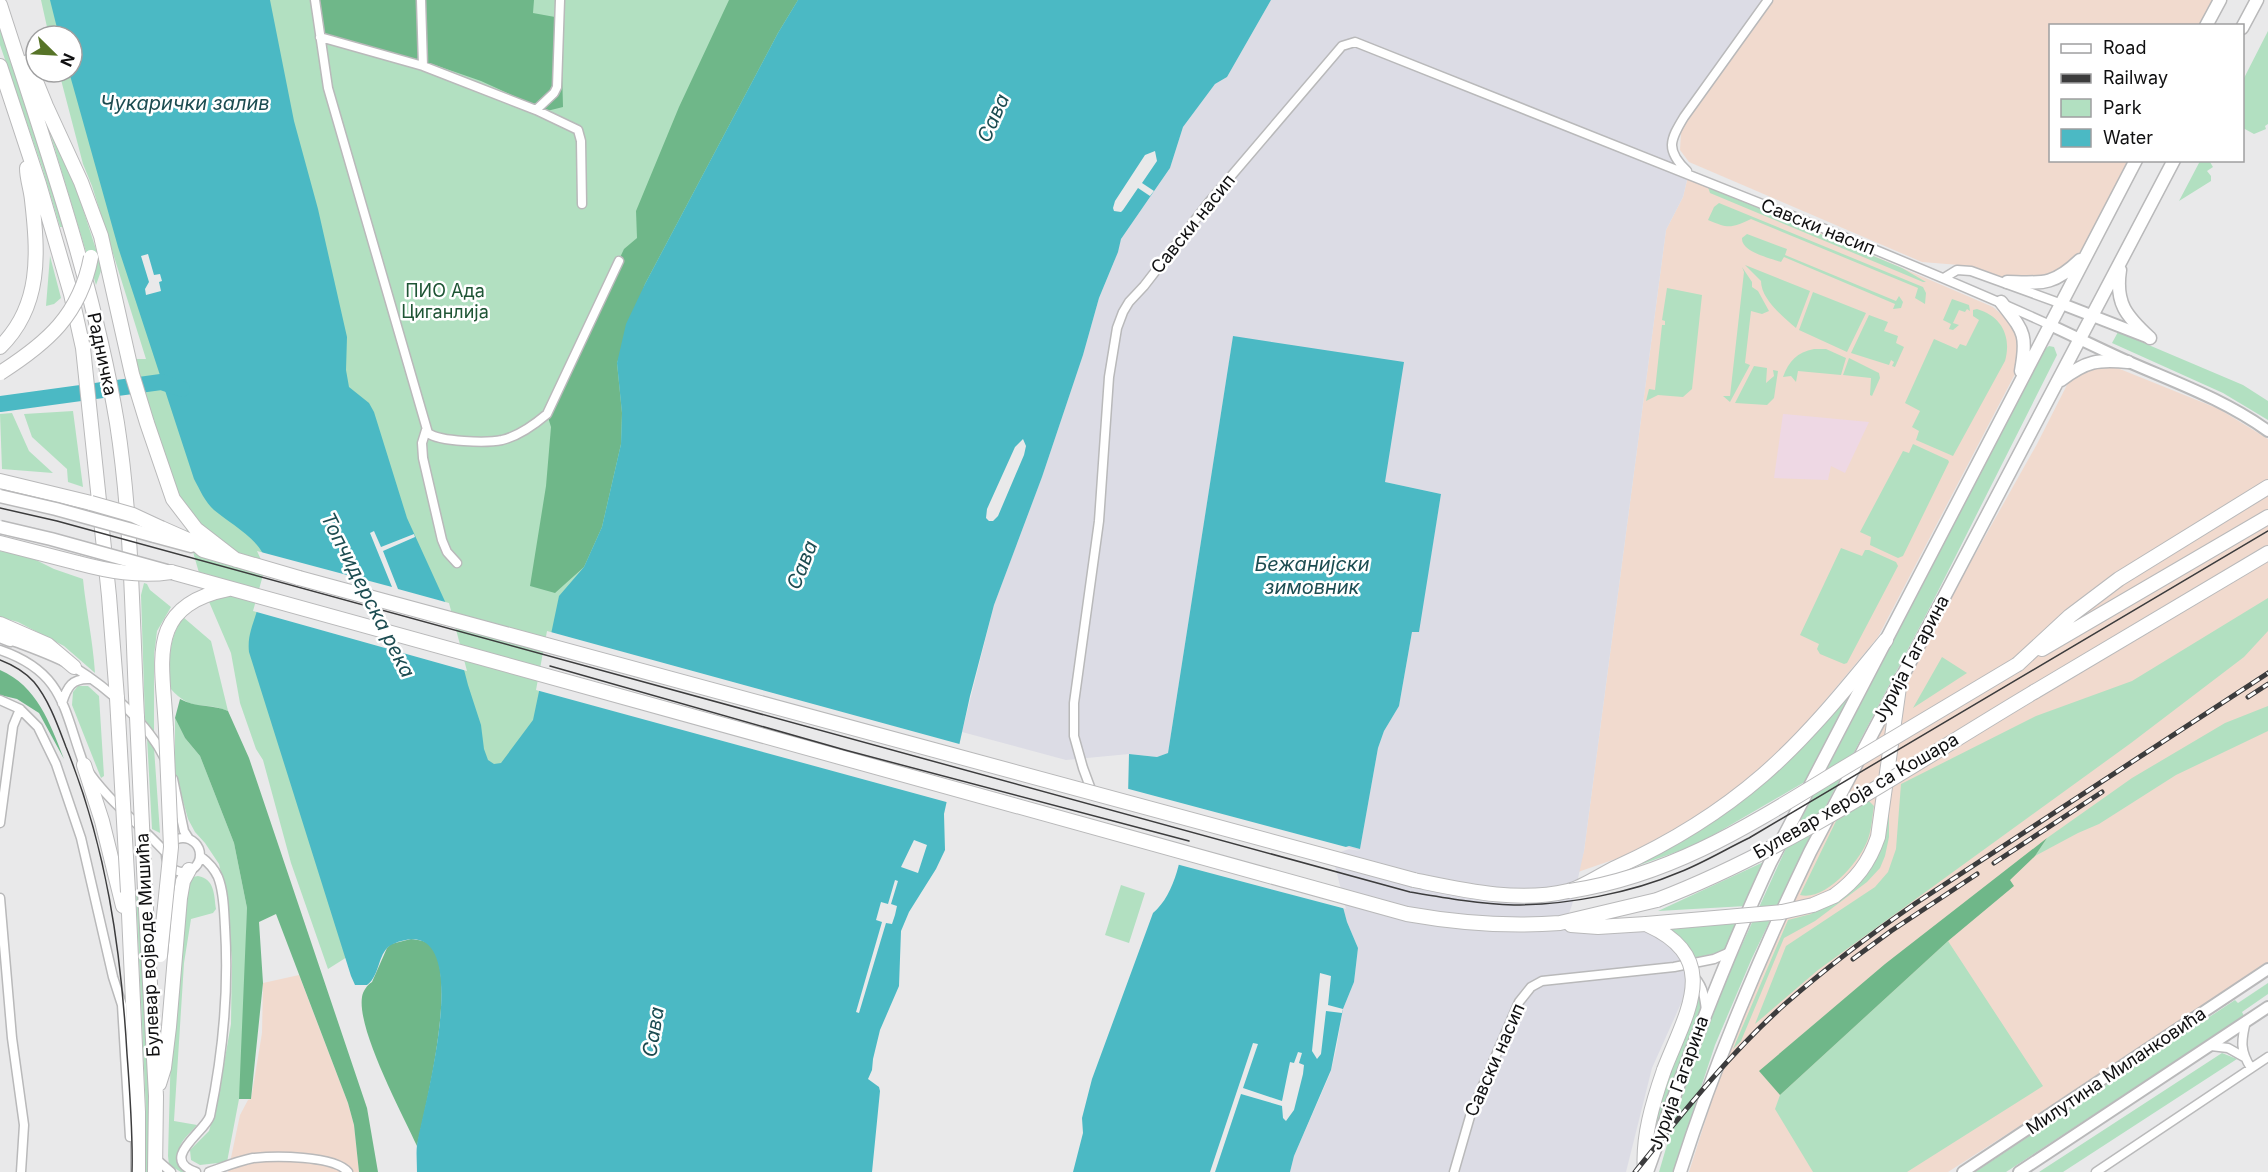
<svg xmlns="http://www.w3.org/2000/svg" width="2268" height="1172" font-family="Inter,sans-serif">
  <rect width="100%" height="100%" fill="#e9e9ea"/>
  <path fill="#f1dace" d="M1772,0H2216L2203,25L2050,26V160L2133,161L2090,244L2066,271L2053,277L2008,280L1959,265L1922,262L1689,162L1680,150L1681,132L1686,119Z
    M1688,176L1993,307L2015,326L2021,346L2016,372L1878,637L1783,751L1729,797L1675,829L1627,855L1578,872L1584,851L1666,230L1683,197Z
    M2110,365L2219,409L2268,439V966L1948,1172H1689L1722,1068L1751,995L1815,856L1928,638L2037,444L2070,379L2086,368Z
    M299,975L348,1103L354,1125L359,1172H228L240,1115L248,1100L251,1099L262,1033L263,983Z"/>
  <path fill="#dcdce5" d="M1271,0H1768L1670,134L1669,152L1688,176L1683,197L1666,230L1584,851L1572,905L1563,929L1594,926L1643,931L1656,934L1673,942L1691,981L1652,1068L1626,1172H1290L1294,1156L1330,1074L1336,1050L1343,1009L1354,982L1358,948L1347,922L1331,862L1333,851L1349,846L1360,849L1378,748L1384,731L1399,706L1412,632H1418L1441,494L1385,482L1233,337L1168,753L1157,757L1129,754L1066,760L962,732L994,605L1042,477L1083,355L1099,298L1114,262L1121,239L1170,168L1183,127L1215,84L1227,77Z"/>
  <path fill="#eed8e4" d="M1783,414H1784L1869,422L1845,473L1831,466L1828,480L1774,478Z"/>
  <path fill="#b2e0c1" d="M41,0H907L541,835L328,969L291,863L263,760L256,749L240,703L231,653L204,590L169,469L129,359H146L92,186L83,164L59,72H72V36H49Z
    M0,25L65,227H60L42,167L0,45Z
    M2268,31V124L2265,126L2266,129L2254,134L2243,128V80Z
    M47,123L73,178L102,268L96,285Z
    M2200,161H2213L2210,162L2213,167L2207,171L2211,176V181L2179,201Z
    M1708,187L1902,268L1926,282H1923L1710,193Z
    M1719,203L1923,287L1926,293L1925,304L1915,298L1918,288L1751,219C1731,228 1729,229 1708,220L1714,207Z
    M1747,234L1787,249L1785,255L1896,301L1899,296L1903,302L1901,308L1893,309L1895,304L1784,257L1781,262C1770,258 1741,252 1742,238Z
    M50,256L61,298L54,304L46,306Z
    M1745,265L1810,291L1796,328C1783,317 1761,299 1761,281Z
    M1742,267L1752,282V287L1758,291L1769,311L1762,314L1751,311L1745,363L1750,365L1730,402L1723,396H1730L1744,272Z
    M1667,288L1702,295L1692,389L1683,397L1658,395L1646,401L1649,389L1655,390L1662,325H1665V321L1662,320Z
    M1813,292L1866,313L1847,352L1799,330Z
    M1952,299L1969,305L1970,311L1967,309L1965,312L1959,310L1953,323L1959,325L1953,330L1949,329L1951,324L1943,320Z
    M1977,309C2001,316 2012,336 2005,361L1953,456L1916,440L1919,431L1912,427L1920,411L1905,403L1934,339L1957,349L1960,344L1966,346L1979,320L1973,316V310Z
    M1869,315L1888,322L1884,331L1898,336L1896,343L1904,347L1895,367L1892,366L1894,362L1891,360L1889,365L1851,353Z
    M2118,332L2243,385L2268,401V420L2223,393L2112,343Z
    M2049,346L2054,347L2057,355L1929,609L1817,823L1752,958L1715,1045L1673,1172H1659L1684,1087L1708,1019L1787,846L2045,349Z
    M1814,349H1826L1846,358L1841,375L1798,371L1796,382L1791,376L1783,377C1789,361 1797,352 1814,349Z
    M1849,358L1879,373L1880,378L1872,396L1870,395L1871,378L1843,375Z
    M1754,366L1767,368L1766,383L1774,376L1773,370L1778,371L1774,398L1767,405L1735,403Z
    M73,411L83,487L68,482L67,469L32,437L24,414Z
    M12,413L29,451L53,473L2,469L0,414Z
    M1913,444L1948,460L1949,462L1903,556L1898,558L1870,545L1871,537L1860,532L1903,451L1909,453Z
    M1841,548L1862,556L1865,550H1869L1896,562L1898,566L1847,663L1844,664L1820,654L1817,649L1819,644L1800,635Z
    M0,551L30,557L54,569L83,579C86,610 93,641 95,673L64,646L18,622L0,617Z
    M144,583L147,584L150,590L171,607L157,631L154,655V732L145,720L141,595Z
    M2268,598V631L2244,657L2131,743L1818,970L1755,1024L1786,946L1875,887L1888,872L1896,849L1901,784L2036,716L2132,681Z
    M183,617L211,641L228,711C202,700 193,714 170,688C169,662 168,639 183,617Z
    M1942,657L1967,673L1913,708Z
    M1859,681L1808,780L1696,845L1634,867L1712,821Z
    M78,686H88L99,696L104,776L101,778L72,705L73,692Z
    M2268,706V731L2176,775L2099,824L2078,833L2035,856L2047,838L2132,778L2225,723Z
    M175,718L185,738L200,756L234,843L247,908L244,1073L227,1162L200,1165L191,1160L190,1150L209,1131L217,1103L231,1024L232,959L223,882L219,864L205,843L195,832L188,819L175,772Z
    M147,737L154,748L160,833L152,829Z
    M1889,798V837L1885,856L1880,868L1867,882L1815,921L1784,938L1741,1041L1733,1049L1788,920L1811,914L1849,889Z
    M1869,801L1874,806C1872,817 1872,828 1868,839C1861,860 1825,902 1800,895L1836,821Z
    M1768,860L1746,906L1658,911Z
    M198,876C215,879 214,895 216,909L213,913L191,919L184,963L174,1121L197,1125C179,1145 172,1147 189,1172H181L169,1165L168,1156L171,1047L188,882L193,877Z
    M1121,885L1145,893L1129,943L1105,935Z
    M136,893H139L150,1094L151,1172H146V1111Z
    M1739,923L1725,951L1694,958L1666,928Z
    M1948,941L2043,1086L1907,1172H1813L1775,1109L1780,1095Z
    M2268,983V994L2242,1012L2244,1016L2006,1172H1975L2235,1000L2238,1003Z
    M1698,989L1702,1010L1654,1140H1651L1662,1091Z
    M2222,1053L2237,1059L2063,1172H2039Z"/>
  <path fill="#6fb789" d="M315,0H534L533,13L555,17L562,70L563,107L547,111L481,81L435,65L319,32Z
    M729,0H798L778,33L645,284L617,363L622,413L621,444L602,527L584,567L555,593L530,586L546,486L551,427L547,414L624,249L637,238L636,211L679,107Z
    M0,670C37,686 50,723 64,759L39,713L17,699L0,695Z
    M180,699C196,708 212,704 228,711L249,758L367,1108L378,1172H359L354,1125L348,1103L276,914L259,922L263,983L251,1099H239L247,908L234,843L200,756L185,738L175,718Z
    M2047,838L2035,856L2010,880L2014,886L1948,941L1780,1095L1759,1071L1885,964Z
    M411,939C417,940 424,940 429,944C460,970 425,1109 417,1146C402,1113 357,1030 362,997C363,991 367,985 372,982L387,948L391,944Z"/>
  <path fill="#4bb9c4" d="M50,0H270L294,121L318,209L347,337L346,370L349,387L369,403L374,412L407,518L448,608L468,685L481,725L484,749L488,760L494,764L501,763L533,720L559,596L584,567L602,527L621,444L622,413L617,363L626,324L645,284L778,33L798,0H1271L1227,77L1215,84L1183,127L1170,168L1121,239L1118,252L1099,298L1083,355L1042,477L994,605L970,696L944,814L945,850L936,869L909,912L901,931L899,986L880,1030L873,1059L872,1070L868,1079L879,1087L880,1091L872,1172H417C417,1163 416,1153 417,1145C422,1111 482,906 393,944C377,951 381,975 367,985H355L351,976L249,652C247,635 254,623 258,607C261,594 265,579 266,566C267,543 229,523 214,510C205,502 200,490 194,479L118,247L73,86L69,72H72V36H59Z
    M1233,336L1404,362L1385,482L1441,494L1419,632H1412L1399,706L1384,731L1378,748L1360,849L1349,846L1333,851L1331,862L1347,922L1358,948L1354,982L1343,1009L1331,1070L1294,1156L1290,1172H1073L1083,1133L1082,1118L1092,1079L1153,913C1176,894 1183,852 1185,824L1128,796L1129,754L1157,757L1168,753Z"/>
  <path fill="#e9e9ea" d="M1155,151L1157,161L1142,183L1154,191L1150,196L1138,188L1123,210L1121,212L1114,211L1113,208L1115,201L1145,155Z
    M148,254L154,275L160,274L162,281L159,282L161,291L146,295L145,289L149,282L141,256Z
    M1023,439L1026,446L1024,455L998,516L993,521H989L986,518L987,509L1015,447Z
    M374,531L381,547L414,534L415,537L383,551L398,589L449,603L467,671L253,611L263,575V564L257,551L392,587L370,533Z
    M547,631L963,745L950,803L536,690Z
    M1125,788L1361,851L1349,849L1335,854L1334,862L1346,909L1176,864L1180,853L1182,814L1125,797Z
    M914,840L927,845L918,873L901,867Z
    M895,880L898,881L891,904L897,906L895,915L892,924L886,923L859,1013L856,1012L882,922L876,920L881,902L888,904Z
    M1320,973L1331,976L1328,1005L1343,1009L1342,1013L1326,1011L1321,1054L1317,1059L1312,1051Z
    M1253,1043L1258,1044L1243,1088L1282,1101L1290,1062L1294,1063L1298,1052L1302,1053L1299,1063L1304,1065L1303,1074L1294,1110L1286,1121L1283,1118L1282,1106L1241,1094L1215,1172H1210Z"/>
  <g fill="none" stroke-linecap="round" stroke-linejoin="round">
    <path stroke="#4bb9c4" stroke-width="16" d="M0,404L161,382L182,389"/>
    <g stroke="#b9b9ba" stroke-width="11">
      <path id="minor" d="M315,0L328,88L428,433C440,442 487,443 502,440C519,436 534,425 547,414L619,261
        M421,0L423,66L536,110L578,130L581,141L582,204
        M320,37L423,66
        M536,110L554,93L557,87L560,0
        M1687,171C1665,150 1670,140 1684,117L1768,0
        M1944,278L1957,270L1971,271L2062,304
        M426,430L422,443L423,458L442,540L447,552L457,563
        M10,640C31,648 55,656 74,667C108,688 148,723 165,759
        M0,650C64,672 63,708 84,765C106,800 140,824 167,854
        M0,700L20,709L38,727L56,764L81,838L113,977L122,1005L130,1137H139
        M62,703C67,687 72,678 90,679
        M173,779L184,831L189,839
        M1093,795L1083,768L1074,736V703L1099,521L1109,377L1117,328L1123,312L1129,302L1144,286L1209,202L1342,46L1355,42C1510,103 1665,164 1820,227C1897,259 1974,290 2050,325
        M0,823L13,726L20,709
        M166 855a17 17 0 1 1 34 0a17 17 0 1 1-34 0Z
        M0,898L12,1038L24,1125L21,1172
        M1691,974C1703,984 1704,995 1706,1010
        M2246,1021C2241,1041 2240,1051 2251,1068
        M2211,1046L2228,1048L2244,1057
        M156,1159L171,1172
        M196,1172C158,1159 205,1132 210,1116C223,1053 229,991 225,927C224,911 224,892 218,877C214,868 208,862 200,856
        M209,1172C223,1167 238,1161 253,1158C274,1156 334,1155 348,1172
        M1454,1172L1471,1113L1519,1002L1531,987L1542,981L1674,967L1714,959L1730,952
        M2096,1172L2268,1057"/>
    </g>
    <g stroke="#b9b9ba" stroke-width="14">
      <path id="tertiary" d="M2062,304L2147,337
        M2050,325C2076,337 2102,350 2129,362C2177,383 2225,400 2268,431
        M1963,1172L2268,969
        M2019,1172L2268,1007"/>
    </g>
    <g stroke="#b9b9ba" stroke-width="15">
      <path id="secondary" d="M2206,26L2220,0
        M2242,28L2257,0
        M2120,270C2115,303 2126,316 2150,338
        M2007,282C2042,283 2053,286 2080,260
        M2001,302C2023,331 2028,333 2021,371
        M2061,380C2086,361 2098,359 2128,362
        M154,536L191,546
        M0,636L10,640
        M1647,1172C1684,1067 1723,964 1770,863L2136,160
        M1680,1172C1715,1062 1760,956 1810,852L2174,160"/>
    </g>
    <g stroke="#b9b9ba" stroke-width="16">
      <path id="primary" d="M0,5C44,142 93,280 117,423C132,520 132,619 137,717
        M28,62L46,106L81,182L101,236L132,374L147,423L173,499L196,529L236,560
        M0,66L39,184L71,294L83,348L109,596L117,698
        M0,347C42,306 38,253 32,200C31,189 27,179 27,168
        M0,481L91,503
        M161,528L195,543L203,550L299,578
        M0,543L78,563
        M171,572L1407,914C1458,923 1508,927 1560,923L1657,900
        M0,624L48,645L74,667
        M2042,649L2268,517
        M2018,664L2070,616L2119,579L2268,487
        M2034,692L2268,553
        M166,729C163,662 144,606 229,589
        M84,765L102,821L123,906
        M1414,880C1463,890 1517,903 1568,891C1582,888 1602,874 1617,867C1670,843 1719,813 1763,775C1809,735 1848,686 1886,640
        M145,890L156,1096L155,1172
        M128,892L138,1112V1172
        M1834,896C1856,880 1869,863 1878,837L1900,680
        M1571,925L1598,927L1646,924
        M159,1084L164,1068L169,1027L180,898L183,881L189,870
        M1645,1172C1642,1137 1653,1102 1664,1070"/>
    </g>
    <use href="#minor" stroke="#fff" stroke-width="8"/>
    <use href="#tertiary" stroke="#fff" stroke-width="10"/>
    <use href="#secondary" stroke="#fff" stroke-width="12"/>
    <use href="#primary" stroke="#fff" stroke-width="14"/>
    <path stroke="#3c3c3d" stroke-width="1.5" d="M0,508L57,521L1410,892C1445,898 1479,904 1514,905C1567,905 1631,893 1680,872C1703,863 1726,849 1749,838L2268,531
      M0,660C13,665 25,672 34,682C49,700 58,726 66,747C106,845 121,949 127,1054C130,1093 133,1133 132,1172
      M550,666L845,750L1189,841"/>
    <g stroke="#3c3c3d" stroke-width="5">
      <path id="rail" d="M2248,697L2268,684
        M1994,863L2102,792
        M1853,959L1891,931L1977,874
        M1635,1172C1682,1114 1729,1054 1785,1004C1826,968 1871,934 1916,903L2268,673"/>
    </g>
    <use href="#rail" stroke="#fff" stroke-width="3" stroke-dasharray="9" stroke-linecap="butt"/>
    <g stroke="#b9b9ba" stroke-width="15" stroke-linecap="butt">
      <path id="secondary-bridge" d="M0,496L56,509L154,536
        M0,527L51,539L167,571"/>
    </g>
    <g stroke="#b9b9ba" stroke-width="16" stroke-linecap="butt">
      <path id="primary-bridge" d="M0,373C47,343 80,315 91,257
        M91,503L133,515L161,528
        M78,563C108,571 139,577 171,572
        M299,578L1414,880
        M117,698L128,892
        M137,717L145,890
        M1570,891C1674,875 1753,823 1842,769C1900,734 1959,699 2018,664
        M1657,900C1788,850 1913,764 2034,692
        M1646,924L1782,912L1813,905L1834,896
        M1648,925C1723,959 1686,1013 1664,1070
        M160,955L171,847L166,729"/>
    </g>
    <use href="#secondary-bridge" stroke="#fff" stroke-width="12"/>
    <use href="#primary-bridge" stroke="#fff" stroke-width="14"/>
  </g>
  <g text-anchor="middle" stroke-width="5" stroke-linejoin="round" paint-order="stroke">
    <g font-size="18" fill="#101011" stroke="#fff">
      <text transform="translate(1193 224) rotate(-51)" y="6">Савски насип</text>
      <text transform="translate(1818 227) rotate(22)" y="6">Савски насип</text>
      <text transform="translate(102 354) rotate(78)" y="6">Радничка</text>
      <text transform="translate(1911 659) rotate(-62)" y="6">Јурија Гагарина</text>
      <text transform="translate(1856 796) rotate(-30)" y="6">Булевар хероја са Кошара</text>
      <text transform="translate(148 945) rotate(-93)" y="6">Булевар војводе Мишића</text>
      <text transform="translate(1495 1060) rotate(-66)" y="6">Савски насип</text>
      <text transform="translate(2116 1071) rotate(-34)" y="6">Милутина Миланковића</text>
      <text transform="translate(1679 1083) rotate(-70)" y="6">Јурија Гагарина</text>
    </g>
    <g font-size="18" fill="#1f5535" stroke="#fff">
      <text x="445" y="297">ПИО Ада<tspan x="445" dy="21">Циганлија</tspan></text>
    </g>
    <g font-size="20" font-style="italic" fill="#1c4c51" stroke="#fff">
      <text x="185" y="110">Чукарички залив</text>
      <text transform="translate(993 118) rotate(-66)" y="7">Сава</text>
      <text x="1312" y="571">Бежанијски<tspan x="1312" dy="23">зимовник</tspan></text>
      <text transform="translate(802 565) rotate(-68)" y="7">Сава</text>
      <text transform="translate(368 595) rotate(63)" y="7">Топчидерска река</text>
      <text transform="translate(653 1032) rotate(-81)" y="7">Сава</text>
    </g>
  </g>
  <rect x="2049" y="24" width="195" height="138" fill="#ffffff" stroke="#9f9fa0" stroke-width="1.5"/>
  <rect x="2061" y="44" width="30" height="9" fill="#ffffff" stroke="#9f9fa0" stroke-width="1.5"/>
  <text x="2103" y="54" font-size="18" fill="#101011">Road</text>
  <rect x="2061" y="74" width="30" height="9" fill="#3c3c3d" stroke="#9f9fa0" stroke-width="1.5"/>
  <text x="2103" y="84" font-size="18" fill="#101011">Railway</text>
  <rect x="2061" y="99" width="30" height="18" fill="#b2e0c1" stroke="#9f9fa0" stroke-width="1.5"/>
  <text x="2103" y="114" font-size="18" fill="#101011">Park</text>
  <rect x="2061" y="129" width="30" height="18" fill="#4bb9c4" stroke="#9f9fa0" stroke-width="1.5"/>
  <text x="2103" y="144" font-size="18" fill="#101011">Water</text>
  <g transform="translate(54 54) rotate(114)"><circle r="28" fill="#ffffff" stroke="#9f9fa0" stroke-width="1.5"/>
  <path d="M0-4.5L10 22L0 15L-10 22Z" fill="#577428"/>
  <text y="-9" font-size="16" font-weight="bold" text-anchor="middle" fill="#101011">N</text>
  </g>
</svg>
